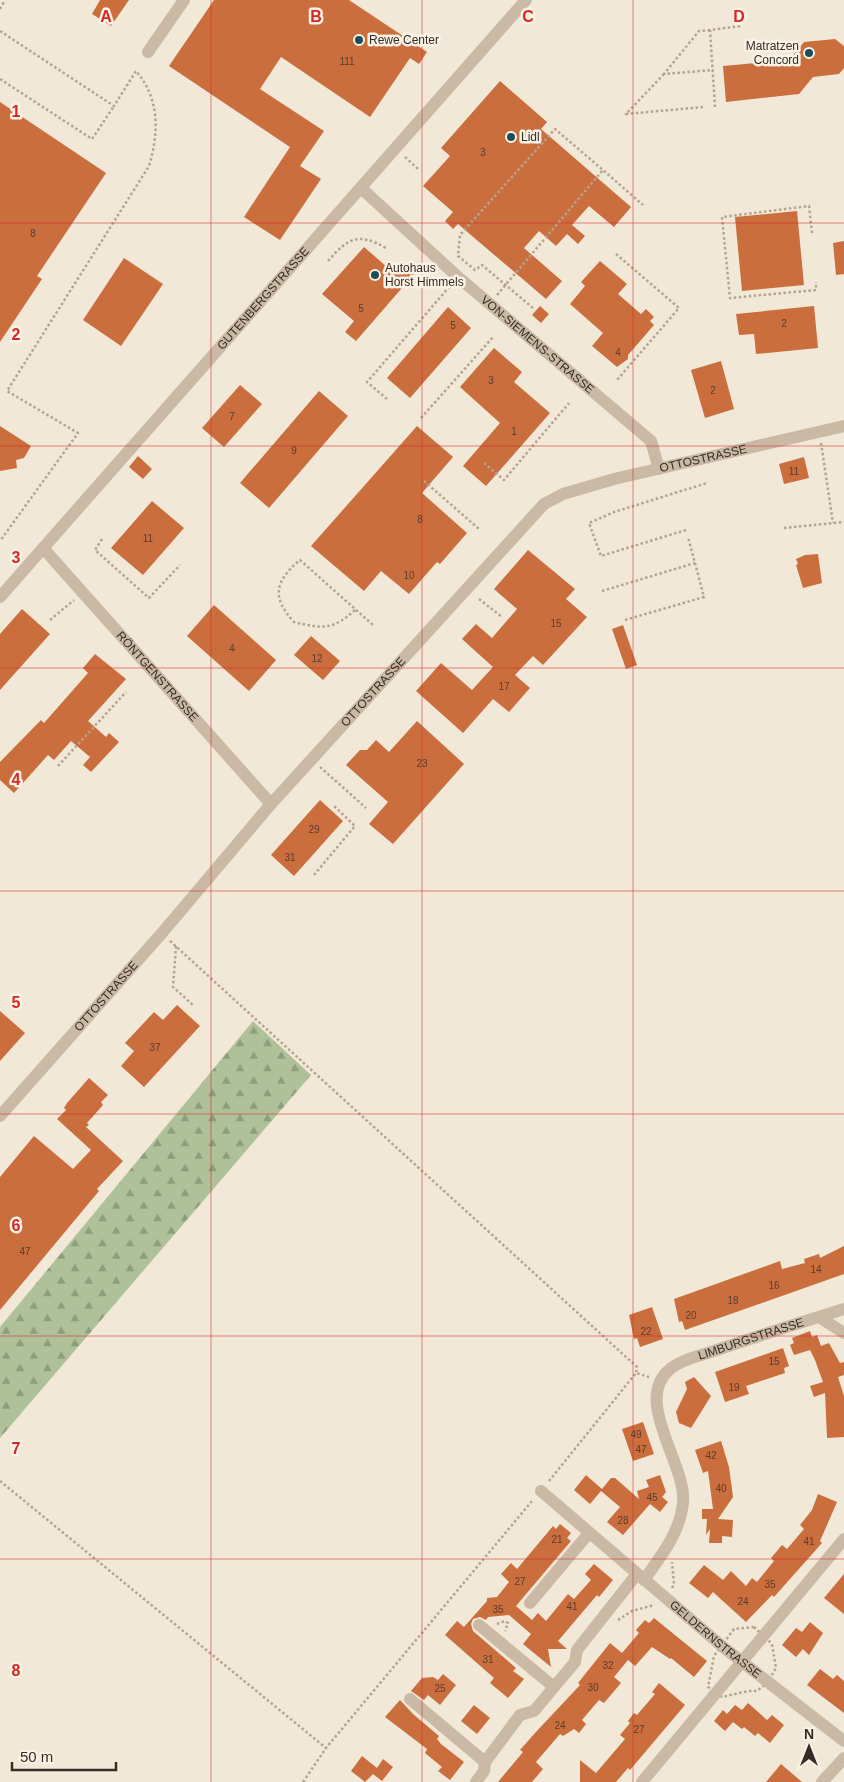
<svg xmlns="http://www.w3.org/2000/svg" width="844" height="1782" font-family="Helvetica,sans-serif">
  <defs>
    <pattern id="forest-firs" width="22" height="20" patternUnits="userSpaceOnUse" patternTransform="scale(1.25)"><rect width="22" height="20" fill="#afc198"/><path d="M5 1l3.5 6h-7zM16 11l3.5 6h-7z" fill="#8f9d7c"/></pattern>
  </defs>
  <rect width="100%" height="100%" fill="#f2e8d8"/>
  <path fill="url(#forest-firs)" d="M253,1021L311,1075L0,1438V1327Z"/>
  <path fill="#ca6e3e" d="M100,0H129L111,26L92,14Z
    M214,0H349L427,52L419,64L410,58L370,117L281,57L260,89L324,131L300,166L321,179L280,240L244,217L290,147L169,66Z
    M835,39L844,46V68L839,74L813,77L799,94L726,102L723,66L789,60L804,42Z
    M500,81L547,122L541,129L631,207L614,227L589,206L572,225L585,236L578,244L567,234L556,246L539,231L524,248L562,281L546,299L458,224L453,229L445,221L453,212L423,186L450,156L441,148Z
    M0,102L106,173L37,276L42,279L0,342Z
    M797,211L804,285L742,291L735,217Z
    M844,241V274L836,275L833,243Z
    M364,247L395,274L404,263L415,273L356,341L345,332L354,321L322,294Z
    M124,258L163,284L121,346L83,320Z
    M600,261L627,284L618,294L641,314L646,309L654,317L650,321L654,325L628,355V359L617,367L592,346L603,333L570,304L585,286L581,282Z
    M540,306L549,314L541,323L532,315Z
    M814,306L818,348L756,354L754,334L739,335L736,314Z
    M448,307L471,328L410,398L387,378Z
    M494,348L522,372L514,382L550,413L486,486L463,466L500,423L460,387Z
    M721,361L734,409L705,418L691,370Z
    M240,385L262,404L224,447L202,428Z
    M319,391L348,416L269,508L240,483Z
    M0,426L31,446L24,458L16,460L17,468L0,471Z
    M417,426L453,457L422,493L467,533L440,564L437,562L409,594L381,571L364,591L311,546Z
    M138,456L152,469L143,479L129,467Z
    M804,457L809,478L784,484L779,464Z
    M152,501L184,528L143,575L111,548Z
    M528,550L575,589L566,599L587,617L543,665L533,656L515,675L530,688L509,712L493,699L463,733L416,691L441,663L472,690L493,667L462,639L476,624L492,638L517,609L494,589Z
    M818,554L822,583L803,588L796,565L798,564L796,559L805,555Z
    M214,605L276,660L249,691L187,636Z
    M22,609L50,634L0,690V634Z
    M623,625L637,665L626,669L612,629Z
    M311,636L340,661L323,680L294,655Z
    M95,654L126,679L88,721L106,737L109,733L119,742L91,772L83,765L90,757L71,741L54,760L48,755L14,793L0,780V762L41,720L44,723L88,673L83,668Z
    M417,721L464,764L393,844L369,824L388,802L346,765L360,750H367L376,740L389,752Z
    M320,800L343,821L294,876L271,855Z
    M177,1005L200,1026L144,1087L121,1066L134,1051L125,1043L154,1012L163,1020Z
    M0,1011L25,1033L0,1061Z
    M89,1078L108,1095L101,1102L103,1105L87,1123L89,1125L86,1127L123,1161L97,1189L99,1191L0,1310V1177L34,1136L73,1169L91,1150L57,1119L66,1110L64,1108L67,1103Z
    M844,1246V1274L685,1330L682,1321L679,1322L674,1299L780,1261L782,1269L805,1263L804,1259L819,1254L820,1258Z
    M652,1307L663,1339L640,1347L637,1338L634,1339L629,1315Z
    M810,1331L812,1337L817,1335L821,1346L829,1343L840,1363L844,1362V1375L838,1377L844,1396V1437L827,1438L825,1393L814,1397L810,1386L823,1382L815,1360L810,1350L794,1355L790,1345L794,1343L792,1338Z
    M783,1348L789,1366L784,1368L785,1373L746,1386L749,1394L725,1402L715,1372Z
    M694,1377L711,1396L691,1428L679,1423L676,1412L687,1389L685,1382Z
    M643,1422L654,1454L633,1461L622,1429Z
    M721,1441L729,1467L733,1497L718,1519L733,1520L732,1537L722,1536V1543H709L710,1529L706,1535L707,1519H702V1509H713L708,1471L703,1473L695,1450Z
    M586,1475L602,1489L611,1478H615L639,1499L637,1491L649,1487L646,1480L660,1475L666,1492L662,1497L668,1502L660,1512L650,1504L623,1535L607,1522L620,1507L601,1491L590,1504L574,1490Z
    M818,1494L837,1502L820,1541L822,1543L774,1597L772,1595L746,1622L713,1592L708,1598L689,1583L704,1565L723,1580L731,1571L746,1586L752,1578L757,1582L774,1561L771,1558L782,1545L787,1549L804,1529L800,1525L812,1510Z
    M560,1524L571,1533L567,1538L571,1541L516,1606L532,1620L538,1613L546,1621L568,1594L574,1599L591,1580L585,1574L594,1564L613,1580L599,1597L597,1595L558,1641L567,1649H548L551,1667L523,1644L531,1634L509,1615L488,1617L486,1620L480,1617L473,1619L471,1624L473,1631L516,1668L513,1671L524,1679L508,1698L490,1683L494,1678L445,1635L457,1621L464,1627L487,1601V1598L497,1597L509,1582L501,1574L511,1563L517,1569L553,1526L556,1529Z
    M844,1574V1614L824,1598Z
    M654,1618L707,1661L694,1677L671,1658L670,1659L652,1647L635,1666L628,1660L614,1677L621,1683L604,1703L599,1700L582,1720L586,1724L579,1733L574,1729L563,1736L560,1734L536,1762L543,1769L532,1782H498L523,1752L520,1750L535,1733L580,1685L578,1683L610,1643L622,1653L639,1633L636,1630L645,1620L649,1623Z
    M810,1622L823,1633L809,1655L803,1649L796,1657L782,1645L796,1628L802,1632Z
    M820,1669L833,1679L837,1675L844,1681V1713L807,1685Z
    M443,1674L456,1685L440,1705L428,1695L424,1700L411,1691L422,1678L433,1677L438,1680Z
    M659,1683L685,1705L630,1770L628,1768L616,1782H580V1760L596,1773L625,1739L620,1735L630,1723L628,1721L634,1713L637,1715L655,1694L652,1692Z
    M400,1700L413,1714L439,1736L437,1739L441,1744L464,1762L450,1780L438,1771L442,1767L425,1753L427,1749L385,1717Z
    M748,1703L767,1720L772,1715L784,1725L770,1743L758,1733L755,1736L744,1727L742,1729L733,1722L725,1731L714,1721L723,1710L727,1714L735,1705L742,1710Z
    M474,1705L490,1718L477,1734L461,1721Z
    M362,1756L377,1768L383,1759L393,1767L382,1781L373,1774L365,1782L351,1771Z
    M781,1764L802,1782H766Z"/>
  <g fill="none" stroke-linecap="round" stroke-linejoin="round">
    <path stroke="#b6a38e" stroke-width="2.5" stroke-dasharray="2.5 2.5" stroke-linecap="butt" d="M0,9L4,2
      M710,30L699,31L664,74L713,70
      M0,31L114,106L136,71C160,99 159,132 149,166L7,391L78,433L0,541
      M664,74L626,114L703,107
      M0,79L92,139L114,106
      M715,107L710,30L741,26
      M405,157L419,170
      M812,233L809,206L722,217L730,298L816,290V282
      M616,254L679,308L617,380
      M328,261C348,238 358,232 386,248
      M497,295L603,170L643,205
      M533,308L482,265L475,270L458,256L460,235L555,129L603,170
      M387,399L367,382L450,286
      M421,418L494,336
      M821,443L833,523
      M484,463L504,480L569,403
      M424,481L479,529
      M784,528L844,522
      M686,530L601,556L589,523L614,512L707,483
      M102,539L95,550L149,598L180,565
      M602,591L695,563
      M479,599L502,617
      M355,610C333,630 323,629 294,622C271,597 275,581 300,560L373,625
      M50,620L74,600
      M625,620L704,597L688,537
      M58,766L126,692
      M320,767L366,808
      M314,875L355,826L333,805
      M170,941L637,1367L636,1373
      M176,946L173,987L193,1005
      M0,1481L326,1748
      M549,1481L636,1373L649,1377
      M672,1588L674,1584L672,1562
      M618,1620L632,1611L654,1605
      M497,1624L505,1621L508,1623L505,1631
      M754,1627L772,1644L776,1668L767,1683L757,1691H748L722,1697L708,1687L714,1656L734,1629Z
      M303,1782L326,1748L532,1501"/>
    <g stroke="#cab9a4" stroke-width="12">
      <path d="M148,52L184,0"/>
      <path id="s1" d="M361,188L458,277L651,441L659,469"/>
      <path id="s2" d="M43,548L271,804"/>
      <path id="s3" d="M0,597L526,0"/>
      <path id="s4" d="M0,1116L162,933L271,804L544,504L563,494L614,479L844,426"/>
      <path d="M819,1317L844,1333"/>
      <path id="s5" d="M541,1491L723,1647L844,1741"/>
      <path id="s6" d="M644,1580C661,1556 680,1533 683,1503C687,1465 633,1401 669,1370C680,1360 699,1356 714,1351C757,1336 800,1323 844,1309"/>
      <path d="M530,1603L589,1533"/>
      <path d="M479,1625L554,1687"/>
      <path d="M410,1699L485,1762"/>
      <path d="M476,1782L484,1771L485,1762L520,1715L534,1711L575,1662L577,1650L637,1574"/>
      <path d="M642,1782L844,1539"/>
      <path d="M822,1782L844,1758"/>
    </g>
  </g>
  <path fill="none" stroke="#d62828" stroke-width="1" stroke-opacity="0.55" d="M211,0V1782M422,0V1782M633,0V1782M0,223H844M0,446H844M0,668H844M0,891H844M0,1114H844M0,1336H844M0,1559H844"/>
  <g fill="#1a4e58" stroke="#faf2e5" stroke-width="2">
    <circle cx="359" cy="40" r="5"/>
    <circle cx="809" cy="53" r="5"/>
    <circle cx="511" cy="137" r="5"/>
    <circle cx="375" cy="275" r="5"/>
  </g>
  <g text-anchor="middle" stroke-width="5" stroke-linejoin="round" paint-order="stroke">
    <g font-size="10" fill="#5a3c2c">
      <text x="347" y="65">111</text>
      <text x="483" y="156">3</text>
      <text x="33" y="237">8</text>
      <text x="361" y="312">5</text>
      <text x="784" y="327">2</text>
      <text x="453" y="329">5</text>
      <text x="618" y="356">4</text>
      <text x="491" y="384">3</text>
      <text x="713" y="394">2</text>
      <text x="232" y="420">7</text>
      <text x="514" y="435">1</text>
      <text x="294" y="454">9</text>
      <text x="794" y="475">11</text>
      <text x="420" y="523">8</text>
      <text x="148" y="542">11</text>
      <text x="409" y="579">10</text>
      <text x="556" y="627">15</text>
      <text x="232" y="652">4</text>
      <text x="317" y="662">12</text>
      <text x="504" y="690">17</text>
      <text x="422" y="767">23</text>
      <text x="314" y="833">29</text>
      <text x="290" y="861">31</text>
      <text x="155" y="1051">37</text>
      <text x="25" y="1255">47</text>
      <text x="816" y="1273">14</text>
      <text x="774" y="1289">16</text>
      <text x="733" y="1304">18</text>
      <text x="691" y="1319">20</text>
      <text x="646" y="1335">22</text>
      <text x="774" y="1365">15</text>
      <text x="734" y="1391">19</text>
      <text x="636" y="1438">49</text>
      <text x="641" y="1453">47</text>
      <text x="711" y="1459">42</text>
      <text x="721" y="1492">40</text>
      <text x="652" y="1501">45</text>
      <text x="623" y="1524">28</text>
      <text x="557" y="1543">21</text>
      <text x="809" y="1545">41</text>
      <text x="520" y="1585">27</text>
      <text x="770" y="1588">35</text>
      <text x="743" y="1605">24</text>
      <text x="572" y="1610">41</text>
      <text x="498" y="1613">35</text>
      <text x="488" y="1663">31</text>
      <text x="608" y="1669">32</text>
      <text x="593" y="1691">30</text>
      <text x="440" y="1692">25</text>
      <text x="560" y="1729">24</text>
      <text x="639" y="1733">27</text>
    </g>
    <g font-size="12" fill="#352c26" stroke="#faf2e5" text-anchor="start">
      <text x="369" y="44">Rewe Center</text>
      <text x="799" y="50" text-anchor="end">Matratzen<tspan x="799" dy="14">Concord</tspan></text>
      <text x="521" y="141">Lidl</text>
      <text x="385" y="272">Autohaus<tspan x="385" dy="14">Horst Himmels</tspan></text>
    </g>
    <g font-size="12" fill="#352c26" stroke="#faf2e5">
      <text dy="4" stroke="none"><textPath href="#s3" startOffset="398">GUTENBERGSTRASSE</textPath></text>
      <text dy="4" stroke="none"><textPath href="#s1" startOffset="236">VON-SIEMENS-STRASSE</textPath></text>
      <text dy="4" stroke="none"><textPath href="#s4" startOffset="985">OTTOSTRASSE</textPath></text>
      <text dy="4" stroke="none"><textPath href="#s2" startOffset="172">RÖNTGENSTRASSE</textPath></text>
      <text dy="4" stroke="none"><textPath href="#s4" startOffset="565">OTTOSTRASSE</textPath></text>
      <text dy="4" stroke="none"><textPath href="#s4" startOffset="160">OTTOSTRASSE</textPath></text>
      <text dy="4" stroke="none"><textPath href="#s6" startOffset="316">LIMBURGSTRASSE</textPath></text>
      <text dy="4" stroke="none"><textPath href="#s5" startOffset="229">GELDERNSTRASSE</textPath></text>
    </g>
  </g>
  <g font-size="16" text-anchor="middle" font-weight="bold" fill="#d62828" stroke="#faf2e5" stroke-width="5" stroke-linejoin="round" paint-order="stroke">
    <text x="106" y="22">A</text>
    <text x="316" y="22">B</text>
    <text x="528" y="22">C</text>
    <text x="739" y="22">D</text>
    <text x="16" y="117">1</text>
    <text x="16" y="340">2</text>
    <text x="16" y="563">3</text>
    <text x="16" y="785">4</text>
    <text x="16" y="1008">5</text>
    <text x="16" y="1231">6</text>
    <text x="16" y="1454">7</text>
    <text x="16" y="1676">8</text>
  </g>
  <g transform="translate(809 1747)" stroke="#faf2e5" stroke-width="4" paint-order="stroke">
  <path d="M0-4L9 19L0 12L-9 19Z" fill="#352c26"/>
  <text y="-8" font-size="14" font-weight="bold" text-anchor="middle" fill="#352c26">N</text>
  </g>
  <path d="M12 1762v8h104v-8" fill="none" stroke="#352c26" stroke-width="2.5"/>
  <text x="20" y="1762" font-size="15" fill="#352c26" stroke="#faf2e5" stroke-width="4" paint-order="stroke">50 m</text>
</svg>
